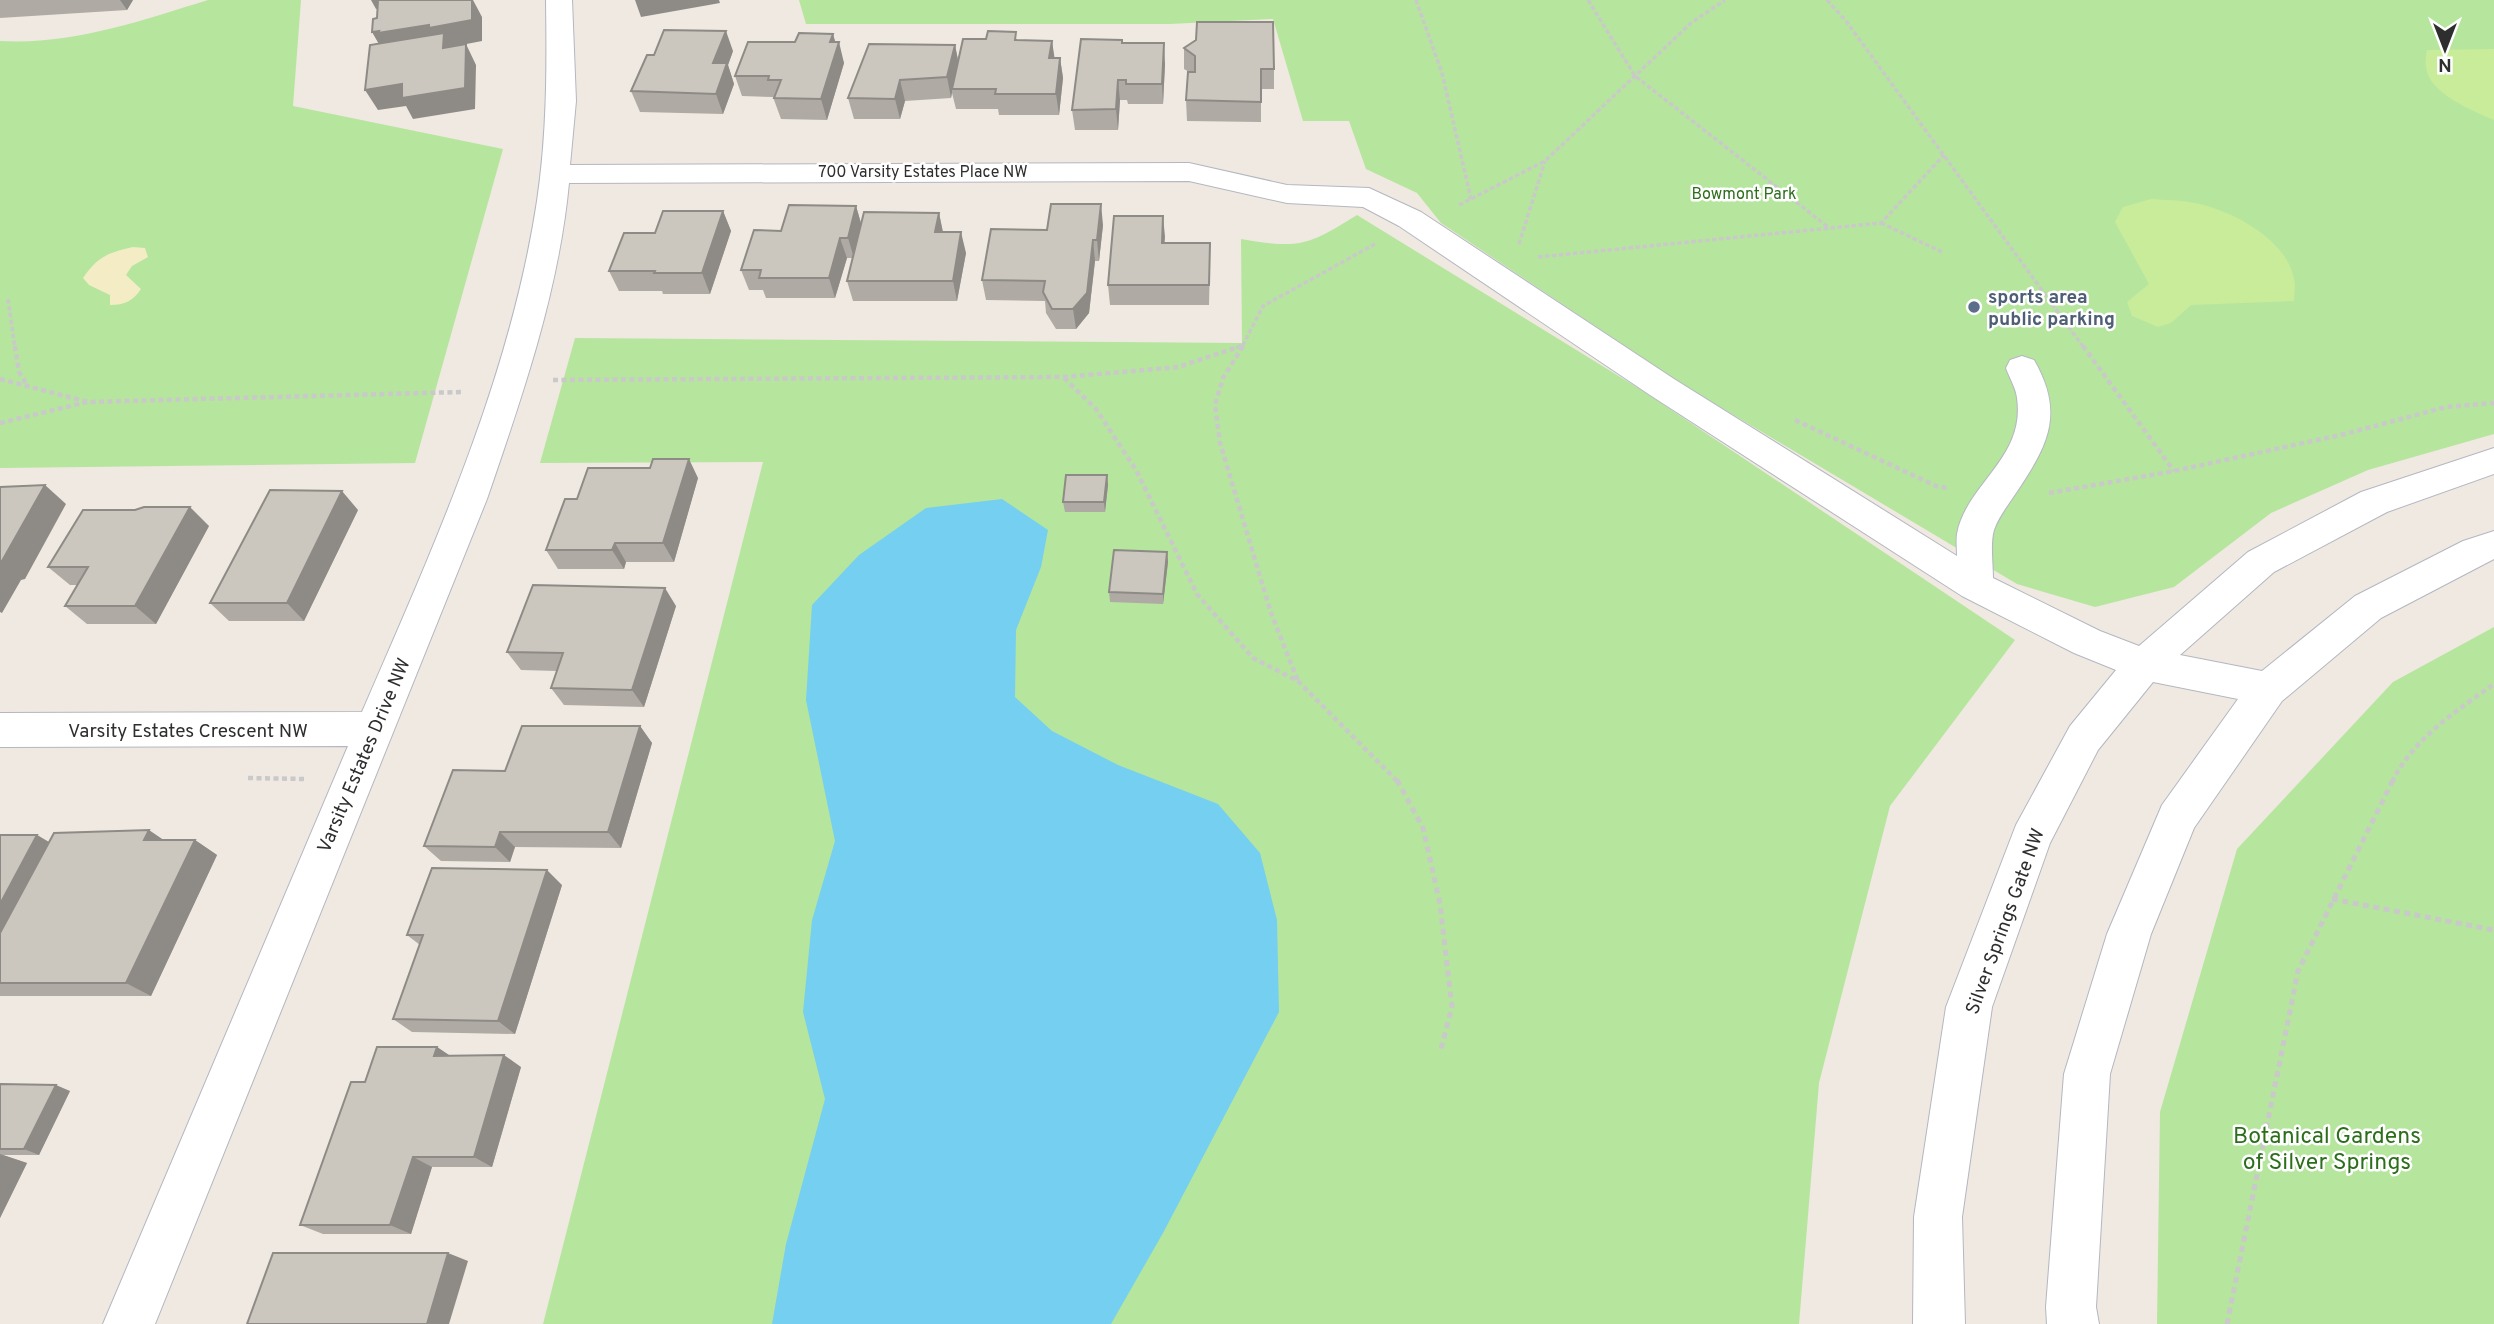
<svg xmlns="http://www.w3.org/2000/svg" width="2494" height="1324" font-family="Overpass,sans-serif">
  <rect width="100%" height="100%" fill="#efe9e1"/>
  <path fill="#b6e59e" d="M208,0H301L293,106L503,149L415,463L0,468V41C72,45 140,21 208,0Z
    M799,0H2494V434L2368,470L2271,513L2174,587L2095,607L2017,584L1685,386L1441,223L1417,193L1366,169L1349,121H1303L1273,19L1170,24H806Z
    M1357,215L1643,391L2015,640L1890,806L1819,1083L1799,1324H543L763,462L540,463L575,338L1242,343L1241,239C1300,249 1307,246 1357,215Z
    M2494,627V1324H2157L2160,1112L2237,849L2393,682Z"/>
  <path fill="#f3ecc5" d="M133,247L145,248L148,257L132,266L126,275L141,289C133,301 125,305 110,305V295L89,285L83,278C98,256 108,253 133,247Z"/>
  <path fill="#c9ec9a" d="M2494,49V120C2473,111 2428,93 2426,67C2425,62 2426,55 2427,50Z
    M2151,199C2165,200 2181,200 2195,203C2231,210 2287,239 2294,279C2296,286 2294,294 2294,301L2191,305L2171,323L2158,327L2132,316L2127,302L2149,284L2115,222L2123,207Z"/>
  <path fill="#75cff0" d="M1002,499L1048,530L1041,567L1016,630L1015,697L1052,731L1118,765L1218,804L1260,853L1277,920L1279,1012L1163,1233L1111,1324H772L786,1244L825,1099L803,1012L812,920L835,841L806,700L812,605L859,555L926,508Z"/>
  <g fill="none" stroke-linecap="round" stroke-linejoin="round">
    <g stroke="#b4b7c1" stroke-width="2">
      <path id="minor" d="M546,0H572L576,101L570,165L1189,163L1287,185L1369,188L1421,212L1674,379L1957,556C1957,549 1956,541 1957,534C1966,484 2026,458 2017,398C2016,388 2009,377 2006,368L2010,360L2022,356L2034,360C2065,414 2048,445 2016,493C2008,505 1999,516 1994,530C1990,543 1993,564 1993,578L2100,631L2139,646L2248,552L2361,492L2494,448V474L2387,512L2274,572L2180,655L2262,671L2355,596L2463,541L2494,531V559L2381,618L2282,701L2194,828L2151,934L2110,1074L2096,1307L2099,1324H2047L2046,1307L2064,1074L2107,934L2162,805L2238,699L2153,682L2098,750L2050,843L1992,1007L1962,1217L1965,1324H1913L1914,1217L1946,1007L2016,825L2070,726L2116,670L2074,653L1962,596L1650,395L1399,226L1363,207L1287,203L1189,181L569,183C559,291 522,397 487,499L155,1324H103L348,746L0,747V713L362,712C433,548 510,379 537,201C547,134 547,68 546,0Z"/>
    </g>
    <path stroke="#c9c9c9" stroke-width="3.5" stroke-dasharray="4.5 2.5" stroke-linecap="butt" d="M1416,0L1442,73L1471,199
      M1588,0L1635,76L1828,227
      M1827,0L1846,21L2084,348
      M1459,205L1545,161L1691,23L1725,0
      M1881,223L1942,252
      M1519,244L1545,161
      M1538,257L1881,223L1944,155
      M8,299L15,348
      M1236,348L1243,345L1263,306L1375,244"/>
    <path stroke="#c9c9c9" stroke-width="4.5" stroke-dasharray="5 3.5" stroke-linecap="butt" d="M15,346L19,372L28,386
      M1243,346L1223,378L1215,405L1220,443L1271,613L1298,681
      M2083,346L2174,471
      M1064,378L1096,409L1136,470L1197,594L1253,658L1298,681L1398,782
      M0,379L88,402L462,392
      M553,380L1064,377L1178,367L1241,346
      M1795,420L1936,486L1947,488
      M0,423L87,402
      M2049,493L2174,471L2345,434L2446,407L2494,403
      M248,778L305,779
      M2392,782C2413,739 2456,711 2494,684"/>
    <path stroke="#c9c9c9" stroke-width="5" stroke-dasharray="6 4.5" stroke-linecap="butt" d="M1397,780L1423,828L1440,904L1452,1007L1441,1049
      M2332,899L2494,930
      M2227,1324L2298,971L2393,780"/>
    <use href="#minor" fill="#fff" fill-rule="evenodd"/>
  </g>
  <path fill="#afaba4" d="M0,0H133L127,10L0,18Z
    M833,34L835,42L844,63L827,120L781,119L773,97L742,96L735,76L795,42Z
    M1018,40L1052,41L1054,58H1060L1063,78L1059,115H999L998,109H956L952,93L951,98L905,101L900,119H854L848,98L955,45L958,60Z
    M1122,40L1123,43L1165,64L1163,104H1128L1127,100H1120L1118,130H1075L1072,110Z
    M1184,48L1274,69V89H1261V122L1187,121L1186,100L1189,72L1184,69Z
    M733,51L728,65L734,84L723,114L640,112L631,91Z
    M856,206L861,223L939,213L943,232L966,253L957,301H853L847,281L853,258H847L835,298H766L763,290H749L741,270L781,231Z
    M723,211L731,231L710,294H663L662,291H619L609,271L655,233Z
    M1163,216L1164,243L1210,264L1209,305H1110L1108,285Z
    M1103,225L1099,261H1095L1089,313L1076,329H1056L1046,313L1045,301L986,300L982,280L1047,230Z
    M1107,475L1108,485L1105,512H1065L1063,502Z
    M698,478L674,562H626L624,569H558L546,550L577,499Z
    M358,510L304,621H229L210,603Z
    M209,526L156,624H87L65,606L77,585H70L48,567Z
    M1167,552L1168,562L1163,604L1110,602L1109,592Z
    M676,606L644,707L564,705L551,688L557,671L521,670L507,652Z
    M640,726L652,743L621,848L515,847L510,862L441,861L424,846Z
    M0,835H37L49,842L195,840L217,855L151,996H0Z
    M562,885L515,1034L412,1032L393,1019L420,945L407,935Z
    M437,1047L450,1056L521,1067L492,1167H432L411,1234H323L300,1225L365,1082Z
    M0,1084L70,1091L39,1155H3L27,1163L0,1218Z"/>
  <path fill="#8e8b86" d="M120,0H133L127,10Z
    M371,0H423L376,9Z
    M473,0L482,17V41L451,47L384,53L372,32Z
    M635,0H719L720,3L641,17Z
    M726,31L733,51L728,65L734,84L723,114L716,94L713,63Z
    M833,34L837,48L839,42L844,63L827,120L821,99L830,42Z
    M1052,41L1055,61L1049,58Z
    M1164,43L1165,64L1163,104L1162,84Z
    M466,44L476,65L475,109L413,119L406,106L378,110L365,90Z
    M955,45L959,65L952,89V92L951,98L947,77Z
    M1060,58L1063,78L1059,115L1056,94Z
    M900,80L905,101L900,119L895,99Z
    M1118,80L1120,100L1118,130L1116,109Z
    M1101,204L1103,225L1099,261L1097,240Z
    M856,206L862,227L854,258L848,238Z
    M723,211L731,231L710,294L702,273Z
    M939,213L943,233L935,232Z
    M1163,216L1165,237L1163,264L1162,243Z
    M961,232L966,253L957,301L953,281Z
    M840,238L847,258L835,298L829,278Z
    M1093,240L1095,261L1089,313L1076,329L1073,309Z
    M689,459L698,478L674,562L663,543Z
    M1107,475L1108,485L1105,512L1104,502Z
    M45,485L66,504L25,579L21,580L2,613L0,612V561Z
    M342,491L358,510L304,621L287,603Z
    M190,507L209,526L156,624L135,606Z
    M615,543L626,562L624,569L612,550Z
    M1167,552L1168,562L1163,604V594Z
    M665,588L676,606L644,707L632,690Z
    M640,726L652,743L621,848L608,832Z
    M149,830L171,845L144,840Z
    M500,832L515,847L510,862L495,847Z
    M37,835L62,850L0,970V904Z
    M195,840L217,855L151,996L126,983Z
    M547,870L562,885L515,1034L498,1021Z
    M437,1047L455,1059L434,1056Z
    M504,1055L521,1067L492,1167L474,1157Z
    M56,1085L70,1091L39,1155L24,1149Z
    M0,1154L27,1163L0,1218Z
    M413,1157L432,1167L411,1234L390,1225Z
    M448,1253L468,1261L449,1324H427Z"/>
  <path fill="#cbc7bf" stroke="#8e8b86" stroke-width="2" d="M378,0H472V20L429,28V25L378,33L379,31L372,32L373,19L377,18Z
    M1197,22H1273L1274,69H1261V102L1186,100L1188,72H1195V56L1184,48L1196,40Z
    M664,30L726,31L713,63H727L716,94L631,91L647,55H654Z
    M988,31L1016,32L1015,40L1052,41L1049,58H1060L1056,94H995L996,89H952L963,39H986Z
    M444,33L443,48L466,44L465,88L402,98V84L365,90L370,45Z
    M799,33L833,34L830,42H839L821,99L774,98L781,80H768L769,76H735L748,42H795Z
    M1081,39L1122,40V43H1164L1162,84H1126V80H1118L1116,109L1072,110Z
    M869,44L955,45L947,77L900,80L895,99L848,98Z
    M1051,204H1101L1097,240H1093L1087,293L1073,309H1052L1043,292L1045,281L982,280L991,229L1047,230Z
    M789,205L856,206L848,238H840L829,278H759L761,270H741L754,230L781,231Z
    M663,211H723L702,273H654L655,271H609L624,233H655Z
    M864,212L939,213L935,232H961L953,281H847Z
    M1114,216H1163L1162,243H1210L1209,285H1108Z
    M653,459H689L663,543H615L612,550H546L565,499H577L588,468H650Z
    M1066,475H1107L1104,502H1063Z
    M45,485L2,561H0V487Z
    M270,490L342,491L287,603H210Z
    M144,507H190L135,606H65L88,567H48L83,510H135Z
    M1114,550L1167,552L1163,594L1109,592Z
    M533,585L665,588L632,690L551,688L563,653L507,652Z
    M522,726H640L608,832H500L495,847L424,846L453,770L505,771Z
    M149,830L144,840H195L126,983H0V933L54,833Z
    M0,835H37L0,904Z
    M432,868L547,870L498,1021L393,1019L423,935H407Z
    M377,1047H437L434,1056L504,1055L474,1157H413L390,1225H300L351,1082H365Z
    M0,1084L56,1085L24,1149H0Z
    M273,1253H448L427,1324H247Z"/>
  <circle fill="#5c6f8a" stroke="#fff" stroke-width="2.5" cx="1974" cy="307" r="7"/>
  <g text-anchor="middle" stroke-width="5" stroke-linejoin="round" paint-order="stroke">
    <g font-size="16" fill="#2e2e2e" stroke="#fff">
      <text x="923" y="177">700 Varsity Estates Place NW</text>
    </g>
    <g font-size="16" fill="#2c6e1b" stroke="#fff">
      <text x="1744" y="199">Bowmont Park</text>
    </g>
    <g font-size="19" font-weight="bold" fill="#4e5e75" stroke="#fff" text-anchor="start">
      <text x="1988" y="303">sports area<tspan x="1988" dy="22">public parking</tspan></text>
    </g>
    <g font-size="19" fill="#2e2e2e" stroke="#fff">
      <text x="188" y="737">Varsity Estates Crescent NW</text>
      <text transform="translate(363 755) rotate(-67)" y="7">Varsity Estates Drive NW</text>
      <text transform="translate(2004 921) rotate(-70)" y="7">Silver Springs Gate NW</text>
    </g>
    <g font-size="23" fill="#2c6e1b" stroke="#fff">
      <text x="2327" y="1143">Botanical Gardens<tspan x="2327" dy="26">of Silver Springs</tspan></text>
    </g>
  </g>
  <g transform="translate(2445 49) rotate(180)" stroke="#ffffff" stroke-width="5" paint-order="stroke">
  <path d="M0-5L12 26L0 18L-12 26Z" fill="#2e2e2e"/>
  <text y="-10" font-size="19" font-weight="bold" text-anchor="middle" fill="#2e2e2e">N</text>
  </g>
</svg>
